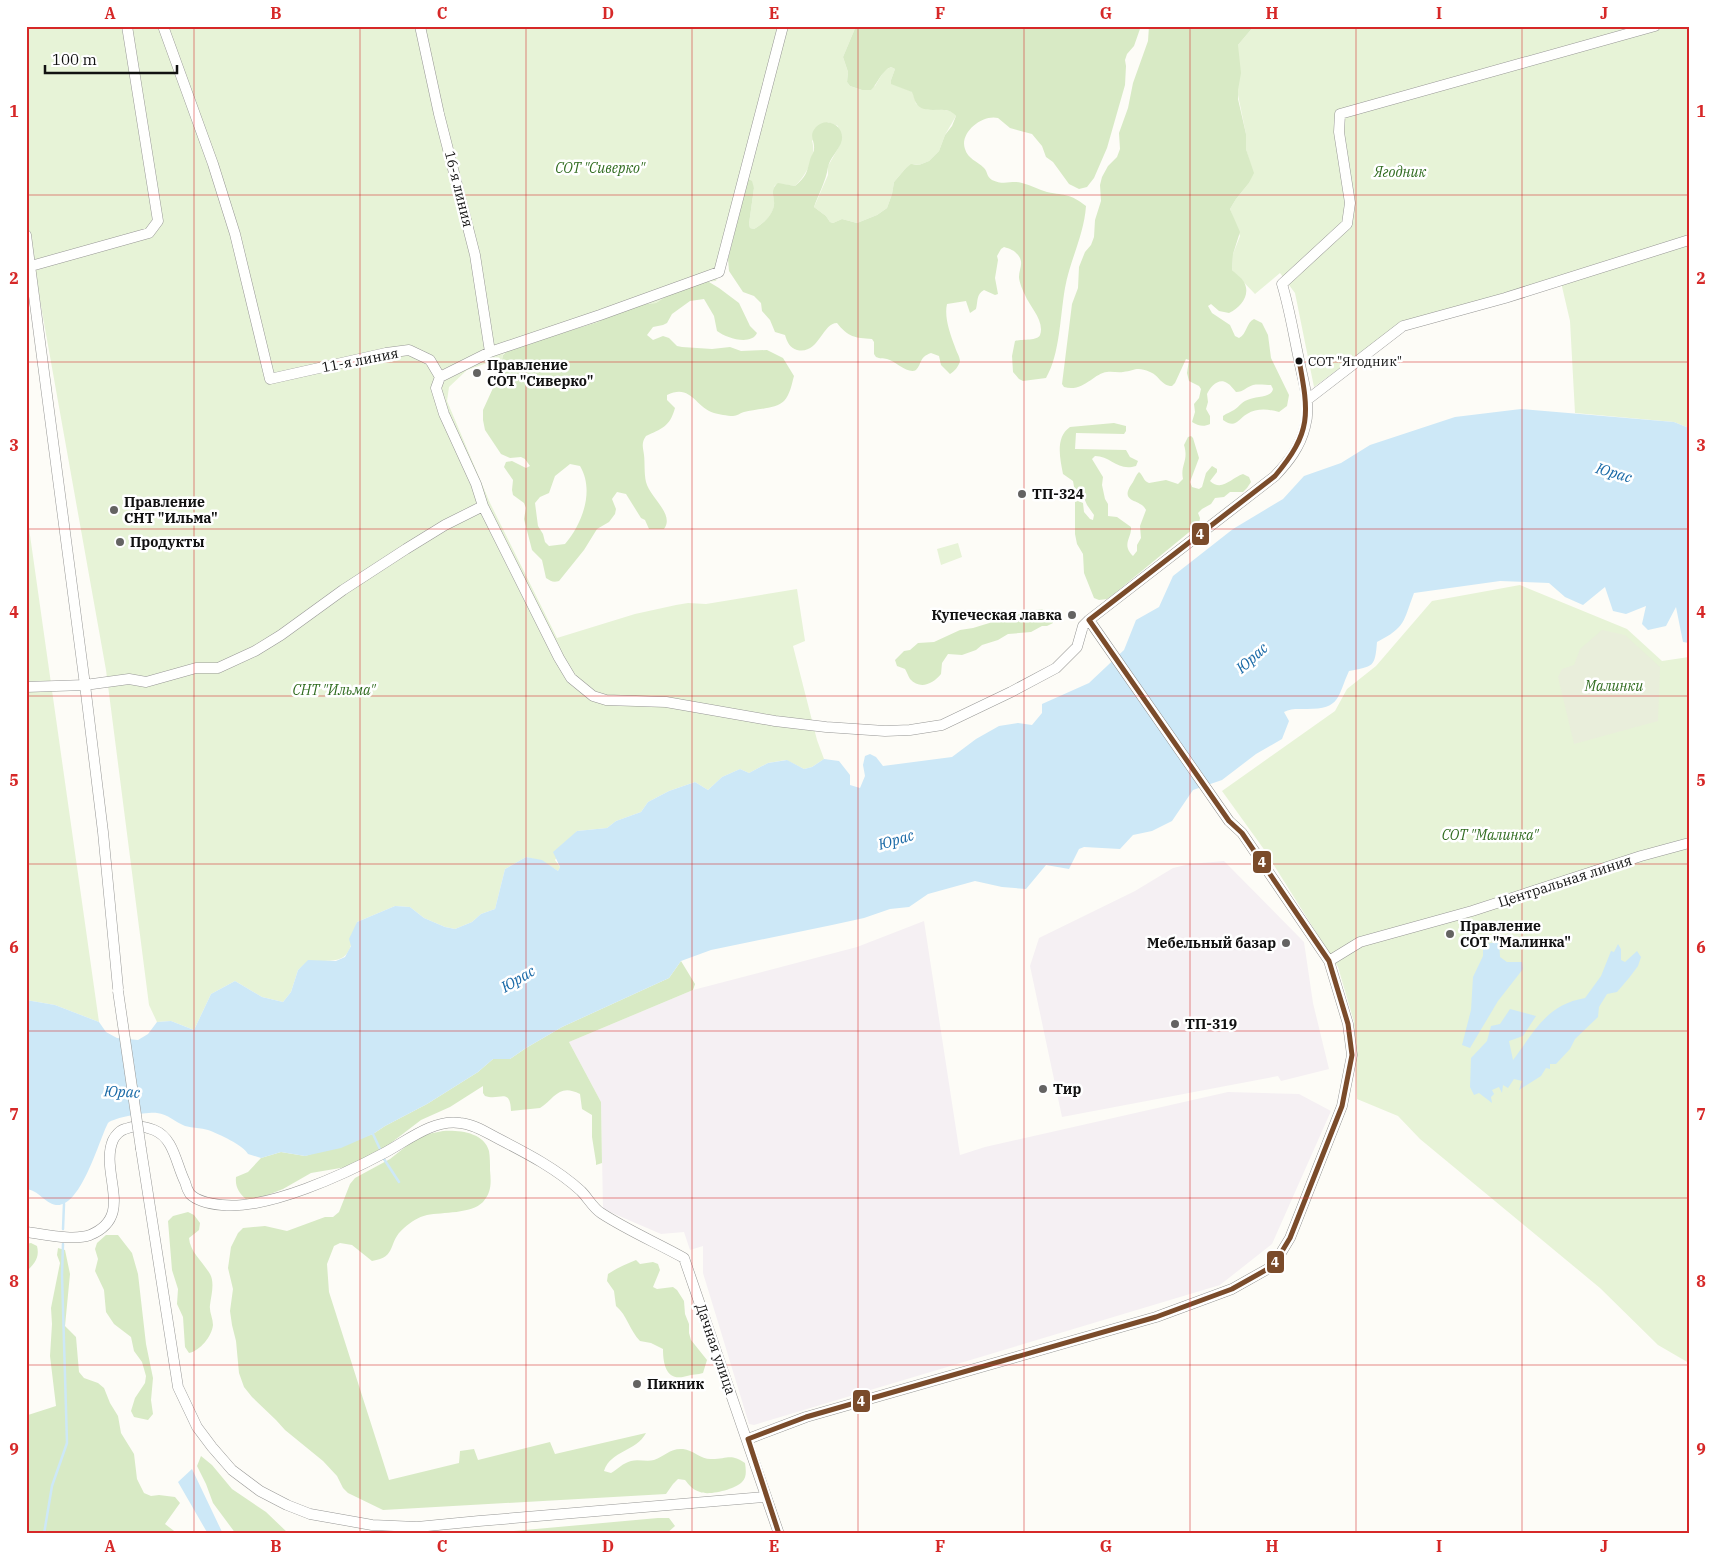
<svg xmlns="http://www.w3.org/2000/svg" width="1715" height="1560" font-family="'IBM Plex Serif',serif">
  <rect width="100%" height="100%" fill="#fdfcf7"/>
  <path fill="#f5f0f3" d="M1224,861L1304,942L1313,1003L1329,1069L1281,1081L1278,1076L1062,1117L1030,966L1039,938L1135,891L1173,868L1190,864Z
    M924,921L960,1155L985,1147L1228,1092L1299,1094L1331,1111L1272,1244L1220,1285L754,1425L749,1424L703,1273V1246L690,1250L684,1232L661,1234L603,1209L601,1102L569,1042L693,990L857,947Z"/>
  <path fill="#e7f3d7" d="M26,26H856L843,57L848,72L847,82L850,86L862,90L875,86L884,71L891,67L895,69L891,80V83L913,92L916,104L954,112L956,116L945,135L939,151L929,161L919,165L914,164L905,169L894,182L892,194L887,208L877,215L857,223L842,219L833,223L830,222L826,216L814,207L828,175V166L840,145L838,126L828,122L812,141C817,155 806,176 795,186L781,184L775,185C771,195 775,197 774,205C773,216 762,224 754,229L750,228L749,224L754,188L748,179L716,281L705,282L668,295L656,303L637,305L614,313L598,322L558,333L503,354L502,360L493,361L467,370L449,387L447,401L490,503L557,638L635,614L676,605L688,603L706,604L797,589L805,641L793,646L817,740L824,759L812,767L804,769L786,760L768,763L749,773L740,769L722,777L708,790L695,782L669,791L648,802L641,812L616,821L607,828L577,831L555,860L560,867L558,871L542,861L526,857L505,869L495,909L481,914L472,922L455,929L445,927L424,918L410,907L395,906L357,922C348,962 348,961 308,961L298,970L291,992L283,1002L262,997L235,981L211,994L194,1030L171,1021L157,1022L149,1005L106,670L36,278L26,279Z
    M1254,26H1689V428L1674,422L1575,413L1570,321L1560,278L1401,323L1314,387L1295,293L1280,273L1255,294L1232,270L1233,254L1240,236L1230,209L1236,199L1249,183L1253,173L1246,149V134L1238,95V45Z
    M26,507L99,1022L55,1005L26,1000Z
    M958,543L962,557L941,565L937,549Z
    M1520,585L1627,629L1662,661L1689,657V1363L1658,1345L1600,1288L1420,1139L1398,1116L1357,1099L1354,1022L1338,967L1263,848L1222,791L1335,711L1347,689L1376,666L1432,601Z"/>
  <path fill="#d8eac5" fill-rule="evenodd" d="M856,26H1141L1134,46L1127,54L1125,60L1126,66L1125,85L1107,148L1094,178L1087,187L1079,189L1069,184L1053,162L1046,157L1042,146L1032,134L1010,128L998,118C982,114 959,133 965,149C968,159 977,161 984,168C988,172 986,176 992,180C1004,186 1012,180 1022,183C1031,185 1039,190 1047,192C1067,196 1069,193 1086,206C1084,235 1070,260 1065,288C1060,316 1060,354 1046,378L1023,381L1019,379L1013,372L1012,356L1015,341C1021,339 1038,341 1040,335C1045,321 1030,307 1025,295C1023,291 1019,282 1019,277C1019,270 1023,265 1020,258C1016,251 1011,249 1004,247L1001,249L997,256L998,260L995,278L998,294L995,295L984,290C976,294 978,302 976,309L970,313L966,301L947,304C944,317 950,334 955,347C956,351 960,357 960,361C959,366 954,372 950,374L941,365L939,356L931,353C919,357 922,364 916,370C909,375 895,361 887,359C883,358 880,359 876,357L874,354V342L872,339C855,338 848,337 837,323C822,323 819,355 797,350C790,348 787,342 785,335L775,332L770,320L762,311L761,303L754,296L743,292L729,271L728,259L748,179L752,181L754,188L749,224L750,228L754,229C762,224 772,217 774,205C775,197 769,190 778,183L795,186C806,177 807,172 810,160C811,156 814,152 814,149C815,140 808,136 816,127C827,115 847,127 841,143C838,151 830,158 828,167C826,181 819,193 814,207L826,216L830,222L833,223L842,219L857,223L877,215L887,208L892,194L894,182L905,169L911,164L919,165L929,161L939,151L945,135L952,126L956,116C946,103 925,117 916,103C914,100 914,96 912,92L891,84V80L895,69L891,67C881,71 879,82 871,90H862L850,86L847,82L848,72L843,57Z
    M1149,26H1254L1238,45L1241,73L1238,90V99L1246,134V149L1254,173L1249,183L1236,199L1230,209L1240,232L1233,254L1232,270C1236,274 1241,277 1244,282C1251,295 1241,307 1229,313L1219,311L1211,304L1208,306L1212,313L1230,325L1235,336L1239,338C1247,334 1246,323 1254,319L1262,323L1268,335L1271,358L1289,395L1287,406L1279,412C1268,409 1257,408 1247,414C1237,420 1236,429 1223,420V416C1227,413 1231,412 1234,410C1240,406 1242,401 1250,399C1258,396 1271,398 1273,389L1271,385C1266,385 1258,384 1253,385C1246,387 1244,392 1236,392C1233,389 1231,385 1227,383C1219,377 1210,387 1207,394L1208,402L1206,409L1210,416V424C1204,427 1198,426 1192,422L1195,412L1194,404L1199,398L1201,389L1199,386L1189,381L1187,373L1189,360L1186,359L1175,383L1172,386C1161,386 1159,375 1150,372C1136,366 1135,371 1123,372C1118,373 1112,371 1107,372C1094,373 1083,393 1064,387L1062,384L1072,304L1078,288L1079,267L1085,252L1091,245L1094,237L1095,220L1101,201L1100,185L1102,177L1108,166L1117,157L1120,149L1119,133L1128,108L1133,83L1148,41Z
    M705,282H709L719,288L739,303L750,326L757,333C751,346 726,338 717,331L714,316L704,299L690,301L672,314L667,323L663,325L653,327L647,335L653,340L663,336L669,338L677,346L682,347L712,349L730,347L741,351L767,350L783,358L794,376C792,383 790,395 784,401C776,409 755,409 744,412C740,413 737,416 733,416C727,416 719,414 714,413C695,407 691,383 667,395V400L675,408C670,427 661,429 646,436C641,443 643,447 644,455C645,463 644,473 646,482C650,498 675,514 664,529H649L645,520L641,518L626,494L617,492L612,499L616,509L615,514L609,522L597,529L584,550L559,581C553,583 551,581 546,578L542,560L532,550L524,519L526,508L524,503L513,495L512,490L513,480L504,467L506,462L512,461L526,468L530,466L525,459L521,457L510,458L501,454L485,430L483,420V410L493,388V378L501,365L503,355L510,349L598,322L614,313L637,305L656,303L668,295ZM570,464L580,466C595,491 582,524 565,544L549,546L545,542L543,534L538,526L535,503L540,497L549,493L555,476Z
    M1114,423L1126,426V431L1124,434L1076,433L1075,449L1126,450L1130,457L1138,461L1136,466C1118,472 1111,456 1095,456L1092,459L1103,477L1102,485L1105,499L1108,504V516L1117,517L1131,527C1132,538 1121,544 1133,556L1137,551V545L1141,538L1140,526L1146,510C1141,498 1117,504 1133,482C1135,478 1136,475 1139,472C1144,476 1143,481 1149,483L1166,480L1178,484L1183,479C1180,465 1189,461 1184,445L1188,437L1191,436L1193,438L1199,458L1190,482L1192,487L1199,489L1202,487L1206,473L1212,466L1217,469V472L1210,481C1222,492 1231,478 1243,474L1249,477L1251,482L1247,488L1243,492H1230L1224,497L1215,498L1211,504L1202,509L1198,513L1200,518L1199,524L1115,593L1107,599L1099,600L1094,598L1084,573L1083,554L1077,544L1075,534V502L1078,501L1083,503L1084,512L1090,519L1093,520L1094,515L1087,505L1084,498L1075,492L1073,481L1063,474C1060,459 1055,437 1070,427Z
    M1042,609L1053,617V623L1047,626H1042L1031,632L1008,634L998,640L982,645L976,650L962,655L948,654L942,663L941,674C933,684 920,690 910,679C908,676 907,672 905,669L897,666L895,660L904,651L910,650L918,643L934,642L960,630L973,628L1029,611Z
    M681,961L695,984L693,990L569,1042L601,1102L602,1163L596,1165V1162L592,1137V1115L582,1109L580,1094C559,1083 555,1098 540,1108L511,1111C510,1087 500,1101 485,1096L483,1093V1086L450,1107L421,1120L387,1146L352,1166L311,1173L283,1189L255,1200H247C239,1193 235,1187 236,1177L248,1172L261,1158L281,1152L305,1156L373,1134L385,1126L427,1104L478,1072L493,1059H510L526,1048L562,1027L669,978Z
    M443,1131C458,1130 484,1132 489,1151C490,1157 490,1164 490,1170C491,1182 492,1192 483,1202C471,1214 443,1212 427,1215C418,1217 411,1222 404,1228C387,1242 398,1257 372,1261L352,1245L340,1243L334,1246L327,1264L329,1292L389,1480L459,1463L460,1451L474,1449L478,1460L550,1442L555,1454L646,1433C636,1452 611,1450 604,1471L611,1473C618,1469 623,1463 631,1461C638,1459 647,1462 654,1460C665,1456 670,1448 683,1449C693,1450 702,1460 712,1459C727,1459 731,1453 745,1463C746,1470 747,1477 742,1482C736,1489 709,1496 700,1492C693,1490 689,1485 685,1480L678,1479L673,1484L666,1494L383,1510L348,1493L343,1488L337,1476L323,1461L285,1430L276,1420L252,1397L244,1387L239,1373L236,1341L232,1325L230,1311L233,1289L228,1268L231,1247L238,1233L243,1228L265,1226L287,1231L325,1217H333L339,1212L350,1184L355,1178L390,1159L414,1140L428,1134Z
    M188,1212L194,1215L200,1223L199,1230L189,1238C190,1252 203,1262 210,1274C215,1283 211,1296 210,1305C209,1312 213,1318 213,1325C212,1336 200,1351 189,1353L185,1347L183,1317L177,1304L178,1289L172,1270L168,1221L173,1216Z
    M106,1235H118L132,1253L138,1274L146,1344L153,1378L151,1400L153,1414L148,1420L134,1417L131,1411L135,1398L145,1383L146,1376L142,1362L134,1351L131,1337L114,1324L106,1312L104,1290L95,1271L98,1259L95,1249L97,1243Z
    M31,1243L37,1246C40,1258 34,1264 26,1272V1244Z
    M58,1248L65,1250L70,1274L65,1326L76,1337L79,1372L84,1378L98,1383L104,1388L110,1403L118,1416L121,1433L134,1454L137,1479L144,1493L151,1496L159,1495L175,1497L180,1503L165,1524L178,1534H26V1407L28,1415L56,1406L50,1356L52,1324L51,1308L60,1263L57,1255Z
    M636,1260L640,1264L653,1262L658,1264L660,1270L653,1287L657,1289L673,1287L677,1290L684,1301L685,1314L689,1324V1333L691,1340L707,1360L703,1373C698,1375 692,1374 687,1376C667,1382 663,1366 663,1349L651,1343L640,1341C630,1331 627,1315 616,1306L614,1291L607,1281L608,1274C617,1268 626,1264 636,1260Z
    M201,1456L212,1465L232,1489L266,1512L289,1534H236L213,1503L206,1484L197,1466Z
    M658,1518H669L675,1526L666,1534H481Z"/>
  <path fill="#e9eedb" d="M1602,630L1625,635L1660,667L1658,721L1574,744L1558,677L1562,669L1574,665L1580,649Z"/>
  <path fill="#cde8f7" d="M1521,409L1674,422L1689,428V643L1683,642L1676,607L1666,626L1648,630L1642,624L1646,606L1626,614L1613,611L1605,587L1583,605L1565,597L1549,583L1500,581L1414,593C1403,622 1406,627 1377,642C1375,668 1373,666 1349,671C1337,697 1341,709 1307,709C1299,709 1291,708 1284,712L1289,721L1282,739L1256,754L1222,780L1193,790L1172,821L1152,831L1133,835L1120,849L1084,847L1079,849L1069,869L1046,865L1026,889L1002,887L975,881L928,894L909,907L890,909L864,918L832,925L711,950L681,961L669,978L562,1027L526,1048L510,1059H493L478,1072L427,1104L385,1126L373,1134L341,1148L305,1156L281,1152L261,1158L248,1154C243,1145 219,1134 208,1130C201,1128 193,1128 185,1126C175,1122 168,1114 157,1113C147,1112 116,1117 108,1123C99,1140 81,1208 56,1205C44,1203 39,1190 26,1189V1000L55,1005L99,1022L106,1032L117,1038L138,1040L148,1034L157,1022L171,1021L194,1030L211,994L235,981L262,997L283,1002L291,992L298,970L308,960L336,961L345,957L351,946L349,939L357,922L395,906L410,907L424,918L445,927L455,929L472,922L481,914L495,909L505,869L526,857L542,860L558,871L560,867L553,852L577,831L607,828L616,821L641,812L648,802L669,791L695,782L708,790L722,777L740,769L749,773L768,763L787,760L804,769L812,767L824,759L839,761L850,775V785L860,788L865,776L863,765L865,756L870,754L876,757L883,766L952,757L976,739L999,726L1018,723L1032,725L1042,713V704L1089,683L1124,650L1136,620L1159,607L1173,576L1233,529L1283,499L1304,476L1341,463L1370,445L1455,417Z
    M1499,941L1500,957L1507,962H1522L1523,969L1498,1001L1470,1048L1462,1045L1471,1010L1473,977L1483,956V945Z
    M1618,944L1621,949V960L1625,962L1637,951L1641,957L1638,966L1629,978L1617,992L1607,994L1599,1007L1598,1017L1575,1039L1570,1049L1556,1064H1550V1069L1546,1068L1541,1076L1519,1090L1522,1081L1514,1079L1508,1088L1503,1085L1502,1093L1499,1087L1492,1090L1494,1094L1491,1097L1492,1103L1479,1093L1474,1095L1470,1087L1471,1058L1487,1041L1491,1026L1500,1024L1510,1009L1536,1016L1523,1036L1509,1041L1513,1060C1535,1031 1546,1005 1585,998L1601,976L1611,951L1614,952Z
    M192,1469L223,1534H208L178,1482Z"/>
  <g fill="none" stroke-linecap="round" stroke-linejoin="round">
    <path stroke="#cde8f7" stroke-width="2.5" d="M373,1134L380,1149
      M384,1159L399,1182
      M63,1229L64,1204
      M44,1534L52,1486L67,1443L62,1275L63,1244"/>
    <g stroke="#979795" stroke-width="11">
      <path id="minor" d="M163,26L213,164L235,234L270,379L386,353L409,350L430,360L440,377
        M420,26L439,114L475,255L490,352
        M26,235L85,685L103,832L118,988
        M31,266L149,233L158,221L127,26
        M1307,400L1403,326L1505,298L1689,240
        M483,506L476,484L444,414L436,388L440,377L490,352L600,315L719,272L783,26
        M26,687L85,685L129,679L146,682L196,668H218L255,651L281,635L343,590L406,549L445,525L483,506L559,658L571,678L593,696L606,700L666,702L775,721L826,727L885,731L910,730L942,725L1011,692L1056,668L1077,647L1083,626L1089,620L1275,476C1289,461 1300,447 1305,427C1312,404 1302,378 1298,355C1293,331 1289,307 1282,284L1347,224L1350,203L1339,132L1340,114L1655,26
        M1329,961L1360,942L1472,911L1641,856L1689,843
        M141,1149L178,1387L197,1427L212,1447L232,1470L260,1491L287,1505L310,1514L372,1525L417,1527L479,1521L765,1497
        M26,1232C44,1234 73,1241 90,1235C136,1216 99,1173 113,1140C115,1136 120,1130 125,1129C135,1125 144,1126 154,1130C174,1138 176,1164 185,1182C186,1186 188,1191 190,1194C198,1202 211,1204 222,1205C268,1210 345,1174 386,1152C408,1140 434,1119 460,1123C474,1124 487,1133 499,1139C528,1154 557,1169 581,1191C588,1198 593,1208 601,1213C627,1230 657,1243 684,1258L779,1534
        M748,1439L806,1417L1156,1317L1232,1289L1273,1266L1290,1238L1342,1106L1352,1055L1348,1024L1329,961L1242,833L1229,821L1089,620"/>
    </g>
    <use href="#minor" stroke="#fffffe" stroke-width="10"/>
    <g stroke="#979795" stroke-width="11" stroke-linecap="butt">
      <path id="minor-bridge" d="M118,991L141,1149"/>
    </g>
    <use href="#minor-bridge" stroke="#fffffe" stroke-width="10"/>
    <g stroke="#fff" stroke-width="9">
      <path id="bus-1" d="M779,1534L748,1439L806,1417L1156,1317L1232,1289L1273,1266L1290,1238L1342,1106L1352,1055L1348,1024L1329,961L1242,833L1229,821L1089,620L1275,476C1312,432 1309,414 1299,360"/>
    </g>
    <use href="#bus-1" stroke="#7a4b2a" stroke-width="5"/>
  </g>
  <path fill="none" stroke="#d62828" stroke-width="1" stroke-opacity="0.55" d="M194,26V1534M360,26V1534M526,26V1534M692,26V1534M858,26V1534M1024,26V1534M1190,26V1534M1356,26V1534M1522,26V1534M26,195H1689M26,362H1689M26,529H1689M26,696H1689M26,864H1689M26,1031H1689M26,1198H1689M26,1365H1689"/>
  <circle fill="#111" stroke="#fff" stroke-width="2" cx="1299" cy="361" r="4.5"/>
  <g fill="#646362" stroke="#fff" stroke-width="2">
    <circle cx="477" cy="373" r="5"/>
    <circle cx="1022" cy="494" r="5"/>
    <circle cx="114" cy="510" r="5"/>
    <circle cx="120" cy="542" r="5"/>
    <circle cx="1072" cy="615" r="5"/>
    <circle cx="1450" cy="934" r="5"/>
    <circle cx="1286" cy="943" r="5"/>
    <circle cx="1175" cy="1024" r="5"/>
    <circle cx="1043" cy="1089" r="5"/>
    <circle cx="637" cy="1384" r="5"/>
  </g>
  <g text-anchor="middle" stroke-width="5" stroke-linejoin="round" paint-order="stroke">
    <g font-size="13" fill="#111" stroke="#fff" text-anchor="start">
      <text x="1308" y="366">СОТ "Ягодник"</text>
    </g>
    <g font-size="14" font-style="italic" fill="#2f6b1f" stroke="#fff">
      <text x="600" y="173">СОТ "Сиверко"</text>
      <text x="1400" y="177">Ягодник</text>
      <text x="1614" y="691">Малинки</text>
      <text x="334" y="695">СНТ "Ильма"</text>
      <text x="1490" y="840">СОТ "Малинка"</text>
    </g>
    <g font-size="14" fill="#111" stroke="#fff">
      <text transform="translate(459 189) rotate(76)" y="5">16-я линия</text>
      <text transform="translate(360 360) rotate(-11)" y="5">11-я линия</text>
      <text transform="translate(1565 881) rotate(-18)" y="5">Центральная линия</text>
      <text transform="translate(716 1349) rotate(71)" y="5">Дачная улица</text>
    </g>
    <g font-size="14" font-weight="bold" fill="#111" stroke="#fff" text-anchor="start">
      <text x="487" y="370">Правление<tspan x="487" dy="16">СОТ "Сиверко"</tspan></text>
      <text x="1032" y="499">ТП-324</text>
      <text x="124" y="507">Правление<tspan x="124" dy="16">СНТ "Ильма"</tspan></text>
      <text x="130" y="547">Продукты</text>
      <text x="1062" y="620" text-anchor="end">Купеческая лавка</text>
      <text x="1460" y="931">Правление<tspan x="1460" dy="16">СОТ "Малинка"</tspan></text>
      <text x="1276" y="948" text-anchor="end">Мебельный базар</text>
      <text x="1185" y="1029">ТП-319</text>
      <text x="1053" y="1094">Тир</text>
      <text x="647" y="1389">Пикник</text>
    </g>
    <g font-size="15" font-style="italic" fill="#1768a6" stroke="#fff">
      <text transform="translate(1614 473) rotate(16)" y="5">Юрас</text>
      <text transform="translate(1252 658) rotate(-42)" y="5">Юрас</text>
      <text transform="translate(896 840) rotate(-17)" y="5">Юрас</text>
      <text transform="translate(518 979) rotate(-31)" y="5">Юрас</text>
      <text transform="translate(122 1092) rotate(2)" y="5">Юрас</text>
    </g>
  </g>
  <g stroke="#fff" stroke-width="2">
    <rect x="1191" y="522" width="19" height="24" rx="5" fill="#7a4b2a"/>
    <rect x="1252" y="850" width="20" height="24" rx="5" fill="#7a4b2a"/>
    <rect x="1266" y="1250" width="19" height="24" rx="5" fill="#7a4b2a"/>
    <rect x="852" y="1389" width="19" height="24" rx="5" fill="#7a4b2a"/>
  </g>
  <g font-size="14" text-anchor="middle" font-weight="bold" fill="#fff">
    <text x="1200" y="539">4</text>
    <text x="1262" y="867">4</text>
    <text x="1275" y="1267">4</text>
    <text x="861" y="1406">4</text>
  </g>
  <rect width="1715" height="1560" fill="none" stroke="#ffffff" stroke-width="55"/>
  <path d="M45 65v8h132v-8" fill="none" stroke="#111111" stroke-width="2.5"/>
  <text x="52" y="65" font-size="15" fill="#111111" stroke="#ffffff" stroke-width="4" paint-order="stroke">100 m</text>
  <rect x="28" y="28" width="1660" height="1504" fill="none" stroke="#d62828" stroke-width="2"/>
  <g font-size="16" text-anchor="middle" font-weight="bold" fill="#d62828">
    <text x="110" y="19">A</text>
    <text x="276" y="19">B</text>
    <text x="442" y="19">C</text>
    <text x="608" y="19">D</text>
    <text x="774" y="19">E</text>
    <text x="940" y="19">F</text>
    <text x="1106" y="19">G</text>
    <text x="1272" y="19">H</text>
    <text x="1439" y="19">I</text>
    <text x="1604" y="19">J</text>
    <text x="14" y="117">1</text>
    <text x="1701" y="117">1</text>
    <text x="14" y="284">2</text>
    <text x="1701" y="284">2</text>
    <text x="14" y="451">3</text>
    <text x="1701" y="451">3</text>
    <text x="14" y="618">4</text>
    <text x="1701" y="618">4</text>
    <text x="14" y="786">5</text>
    <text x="1701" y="786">5</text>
    <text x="14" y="953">6</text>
    <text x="1701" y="953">6</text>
    <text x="14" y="1120">7</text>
    <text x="1701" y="1120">7</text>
    <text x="14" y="1287">8</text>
    <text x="1701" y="1287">8</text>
    <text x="14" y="1455">9</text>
    <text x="1701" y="1455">9</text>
    <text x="110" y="1552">A</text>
    <text x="276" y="1552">B</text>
    <text x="442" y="1552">C</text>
    <text x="608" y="1552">D</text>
    <text x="774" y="1552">E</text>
    <text x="940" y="1552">F</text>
    <text x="1106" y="1552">G</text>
    <text x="1272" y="1552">H</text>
    <text x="1439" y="1552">I</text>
    <text x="1604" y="1552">J</text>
  </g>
</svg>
